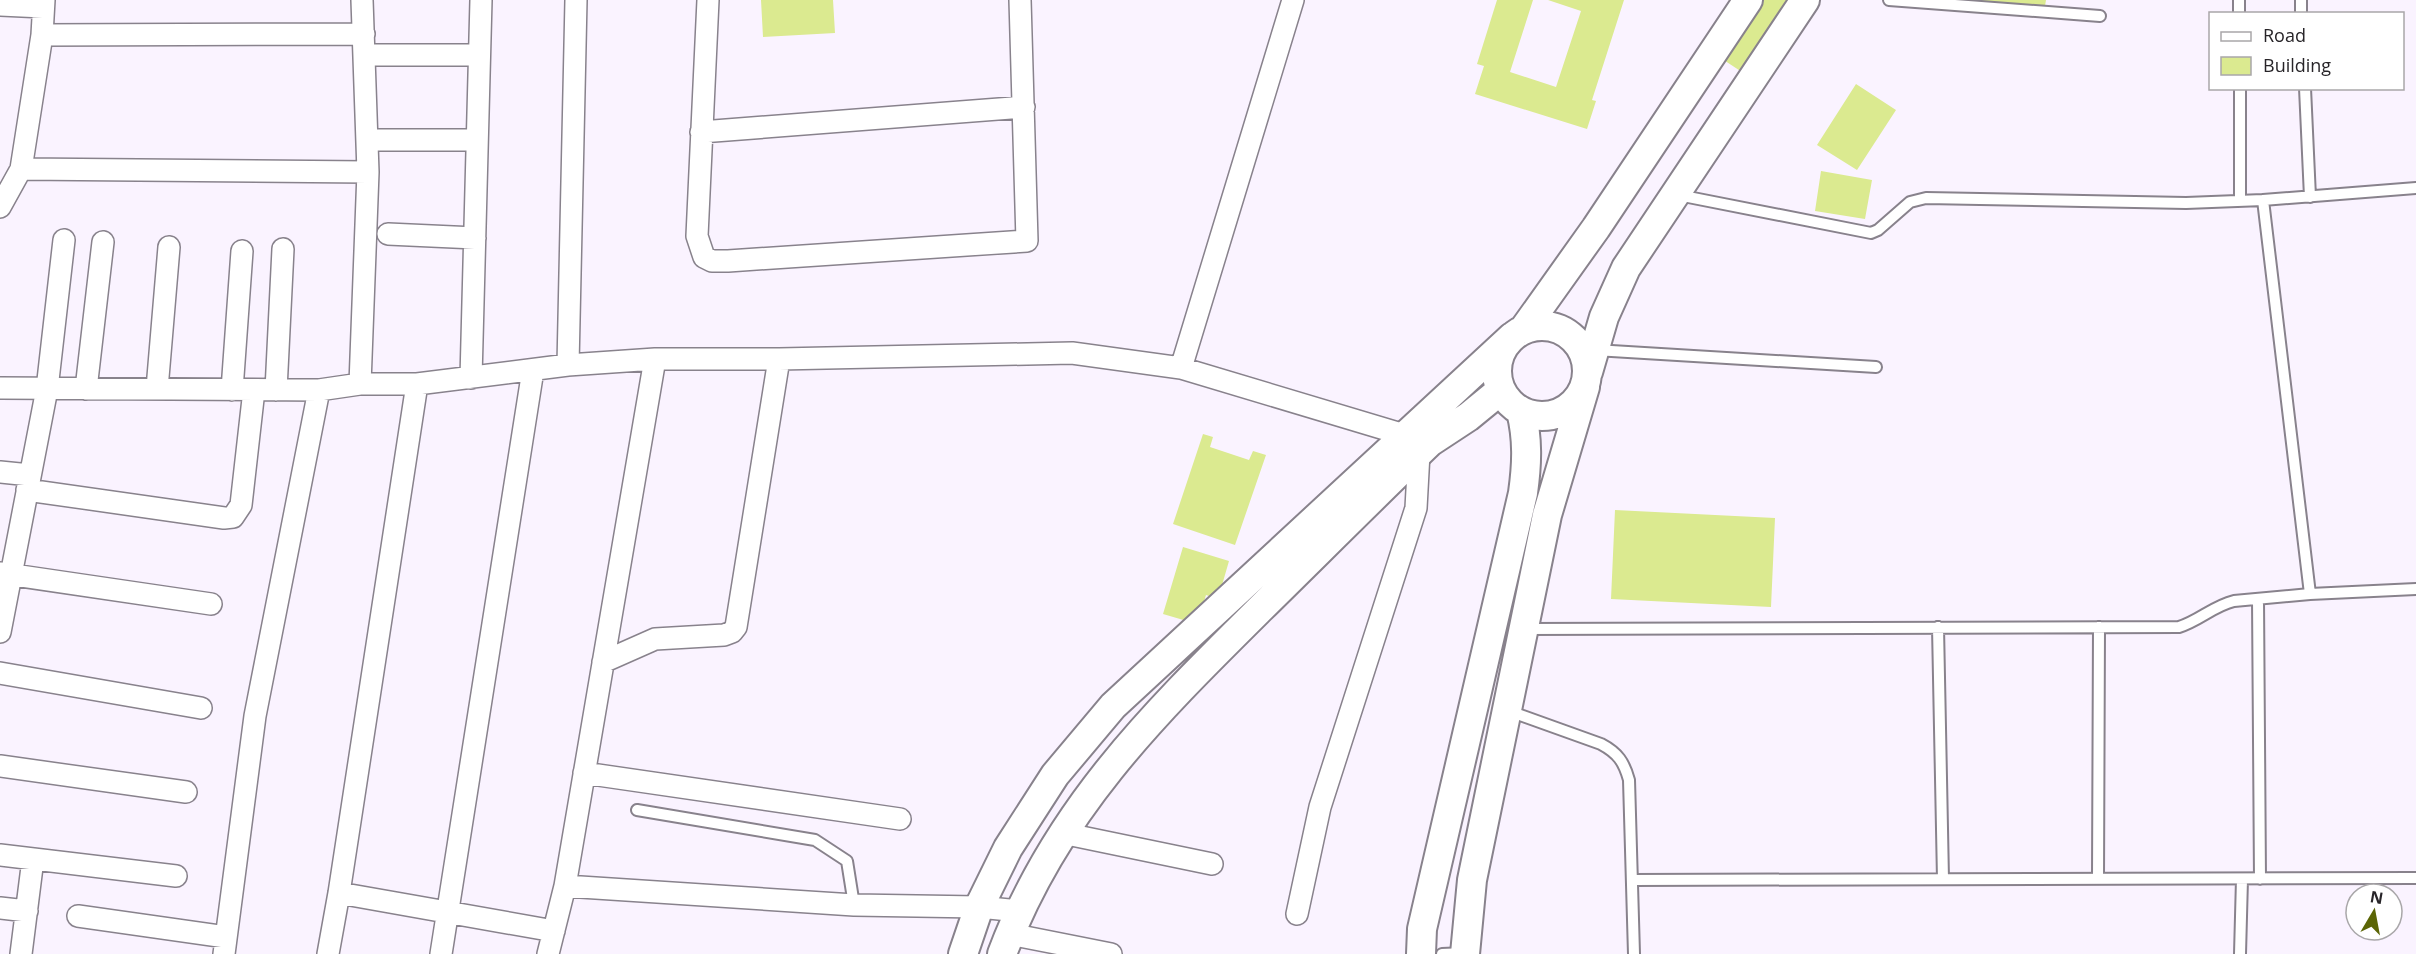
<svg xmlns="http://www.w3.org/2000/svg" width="2416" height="954" font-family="'Open Sans',sans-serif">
  <rect width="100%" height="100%" fill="#faf3ff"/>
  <path fill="#dbea90" d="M761,0H833L835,33L763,37Z
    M1497,0H1533L1510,72L1556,87L1581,11L1548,0H1624L1592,100L1596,101L1587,129L1475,94L1484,66L1477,64Z
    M1740,0H1803L1751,78L1707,49Z
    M1943,0H2046L2045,6L1943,2Z
    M1856,84L1896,110L1857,170L1817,145Z
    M1821,171L1872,180L1865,219L1815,211Z
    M1203,434L1213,437L1210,447L1249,460L1253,451L1266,455L1235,545L1173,524Z
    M1615,510L1775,518L1771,607L1611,599Z
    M1183,547L1229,561L1218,599L1206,595L1197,624L1163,614Z"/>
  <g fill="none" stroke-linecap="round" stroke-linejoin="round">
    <g stroke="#88828c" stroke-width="14">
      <path id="lane" d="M1889,0L2100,16
        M2239,0V14
        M2301,0V14
        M2240,88V201
        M2305,88L2310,197
        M1678,195L1871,233L1878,230L1910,202L1926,198L2186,203L2263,200L2416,188
        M2263,200L2310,594
        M1595,350L1876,367
        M2258,599L2260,879
        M1938,627L1943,879
        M1524,629L2179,627C2199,621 2213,606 2234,601L2310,594L2416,589
        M1509,711L1601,744C1618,753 1624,762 1629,780L1634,954
        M637,810L815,840L847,861L854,905
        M2098,879L2099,627
        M1632,880L2416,878
        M1442,954L1465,953
        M2240,954L2242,879"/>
    </g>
    <g stroke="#88828c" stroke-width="24">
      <path id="street" d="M708,0L697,236L704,257L712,261H728L1027,241L1020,0
        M0,5L43,7
        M42,35L364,34
        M364,55H479
        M701,132L1024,107
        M367,140H477
        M21,169L368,172
        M0,207L21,169L42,35L44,0
        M388,234L475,238
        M568,365L576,0
        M1181,368L1293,0
        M471,378L481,0
        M360,384L368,172L362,0
        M0,388L319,390L360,384H417L568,365L655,359H779L1072,353L1181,368L1418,439
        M86,389L103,242
        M157,389L169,247
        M232,390L242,251
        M276,390L283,249
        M0,472L30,475
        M27,490L224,518L233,517L241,505L254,390
        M0,573L211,604
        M0,632L47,389L64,240
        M603,662L655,639L724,635L732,632L736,627L779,359
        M0,673L201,708
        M0,766L186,792
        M584,773L900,819
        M1062,833L1212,864
        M0,855L176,876
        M565,886L854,905L979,907L1019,911
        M339,893L554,931
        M0,908L27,911
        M1297,914L1320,807L1416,508L1419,453
        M78,916L226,937
        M1010,934L1111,954
        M21,954L33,859
        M224,954L255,716L319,390
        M328,954L339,893L417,384
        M441,954L533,370
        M548,954L565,886L655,359"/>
    </g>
    <g stroke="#88828c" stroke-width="32">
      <path id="secondary" d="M1497 371a45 45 0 1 1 90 0a45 45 0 1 1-90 0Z
        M1524,329L1596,228L1748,0
        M1588,372L1604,317L1626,268L1805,0
        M963,954L979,907L1008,848L1055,775L1113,706L1512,337
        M1002,954C1056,810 1154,714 1261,608C1317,553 1373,497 1430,442L1468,417L1501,390
        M1421,954L1422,929L1523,493C1527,464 1528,439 1521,411
        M1465,954L1472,880L1547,515L1585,387"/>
    </g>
    <use href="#lane" stroke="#fff" stroke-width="10"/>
    <use href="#street" stroke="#fff" stroke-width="21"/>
    <use href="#secondary" stroke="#fff" stroke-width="28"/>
  </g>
  <rect x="2209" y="12" width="195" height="78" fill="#ffffff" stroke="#a9a7a9" stroke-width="1.5"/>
  <rect x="2221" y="32" width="30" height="9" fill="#ffffff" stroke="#a9a7a9" stroke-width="1.5"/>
  <text x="2263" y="42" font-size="18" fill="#272428">Road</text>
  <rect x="2221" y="57" width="30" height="18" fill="#dbea90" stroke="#a9a7a9" stroke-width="1.5"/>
  <text x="2263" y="72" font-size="18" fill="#272428">Building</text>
  <g transform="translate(2374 912) rotate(10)"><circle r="28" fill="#ffffff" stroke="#a9a7a9" stroke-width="1.5"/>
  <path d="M0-4.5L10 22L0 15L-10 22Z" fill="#5b6506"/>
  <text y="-9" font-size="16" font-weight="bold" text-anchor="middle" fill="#272428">N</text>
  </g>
</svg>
